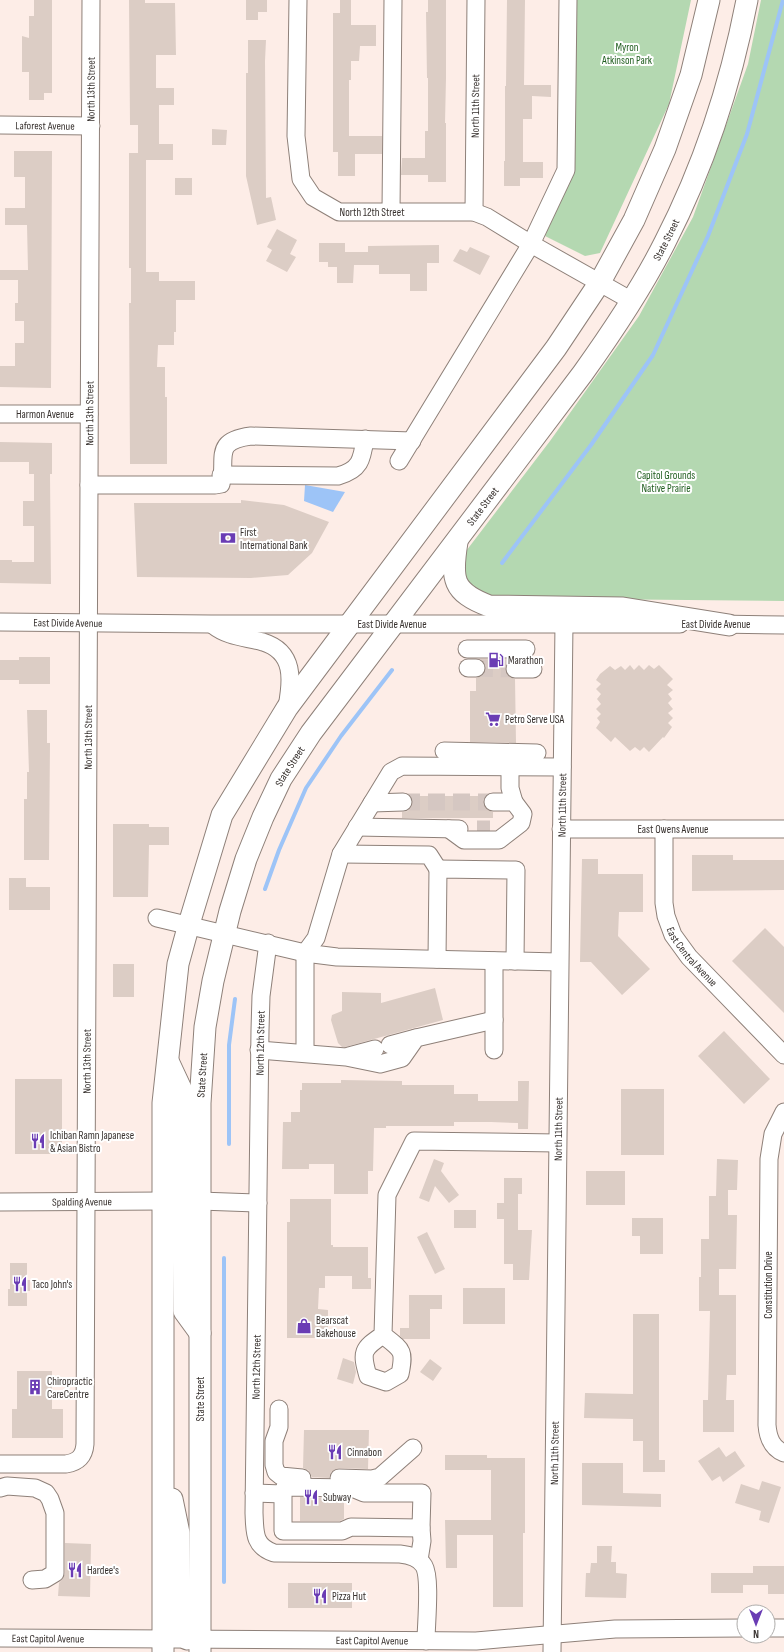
<svg xmlns="http://www.w3.org/2000/svg" width="784" height="1652" font-family="'Sofia Sans Condensed',sans-serif">
  <rect width="100%" height="100%" fill="#fdede7"/>
  <path fill="#b4d8b1" d="M576,0H691L669,104L600,253L585,256L545,236L571,177Z
    M761,0H784V601L482,598L459,580L460,559L550,441L639,316L693,217L748,64Z"/>
  <path fill="#9dc4f7" d="M305,485L345,492L333,512L304,501Z"/>
  <g fill="none" stroke-linecap="round" stroke-linejoin="round">
    <path stroke="#9dc4f7" stroke-width="4" d="M502,563L591,445L653,355L708,236L747,134L783,0
      M265,889L279,850L306,788L341,736L392,670
      M229,1144V1045L235,999
      M224,1258V1582"/>
  </g>
  <path fill="#dccdc5" d="M34,0H52V93H44V100H29V72H22V36L29,38V16H34Z
    M129,0H145V3H175L176,55H156V88H174V105H159V144H173V160H146V272H159V281H195V300H176V332H174V345H158L157,367H165V397H167V464H130L129,303H131V268H129V153H138V125H130Z
    M246,0H267V12H258V20H246Z
    M340,0H351V25H376V46H360L359,61H351V80H349V136H382V154H355V176H338V152H333V13H340Z
    M428,0H446V78L445,123H446V182H428V175H401L402,158H425V131H428V78H427L426,12H428Z
    M507,0H525L524,85H551V97L532,96V119H523V162H543V178H520V186H504V161H505V86H506Z
    M248,40H266L265,61L266,198L271,197L276,220L257,225L246,176V73H248Z
    M212,129L227,130L226,145H212Z
    M14,151H52L51,388L0,387V366H15V343H24V321H15V303H18V280H0V270H28L27,225H5V208H25V177H14Z
    M175,178H192V195H175Z
    M277,229L297,240L290,254L296,257L287,272L266,261L272,250L267,247Z
    M319,243H345V252H368V246L439,245V263H427V291H410V274H379V265H354L353,283H337V267H328V262H319Z
    M470,247L490,256L480,275L453,261L460,249L467,252Z
    M0,442L52,443V474H50L51,584L0,583V560H12V562H34V526H23V501H34V474H29V462H0Z
    M241,500L284,505L329,522L312,553L288,575L251,578L137,577L134,503H241Z
    M19,657H50V684H19V680H0V660H19Z
    M480,659H515L510,660L507,664L505,669L510,677L515,679L516,743L470,742V691H476V678L481,676L486,668L484,663Z
    M630,665L634,670L639,665L644,670L649,665L654,669L659,665L673,679L667,685L673,690L668,694L672,699L668,703L673,709L668,713L673,718L668,723L672,727L664,738L663,737L649,752L644,747L640,751L635,747L630,751L615,737L611,742L596,728L600,722L597,718L601,714L596,709L601,704L597,699L601,694L596,689L601,684L596,680L600,674L610,666L615,670L621,666L625,670Z
    M27,710H47V743H50L49,860H24V799H27V772H29Z
    M411,796H485L483,802L484,807L488,810L493,812V818H402V812L408,811L412,806L413,801Z
    M113,824H149V827H169V845H149L148,897H113Z
    M692,855H733V860H784V890L692,891Z
    M582,859H598V874H643V912H619L618,936L650,969L622,995L591,962H580Z
    M9,878H26V887H50V910H9Z
    M765,928L784,947V1013L732,961Z
    M113,964H134V997H113Z
    M435,988L443,1020L345,1047H342L338,1043L331,1020L332,1015L342,1011V992L381,993V1003Z
    M724,1031L770,1079L744,1104L698,1056Z
    M15,1079H62V1154H15Z
    M341,1080L402,1081V1085H454V1094H478V1101H518V1081H529L528,1129H518V1123L491,1122H454V1126H386V1128H374L373,1171H368V1194H334V1164H309V1169H282L283,1122H291V1112H300V1090H302V1083H341Z
    M621,1089H664V1155H621Z
    M434,1159L444,1163L441,1171L459,1195L449,1203L435,1186L429,1202L419,1198Z
    M717,1159L738,1160L737,1190H728V1215H737L736,1269H719V1295H736V1375H727L726,1400H734V1432H703V1400H708L710,1311H699V1277H701V1239H709V1196H716Z
    M586,1171H625V1205H586Z
    M504,1178H522V1194H518V1230H532L529,1280H513V1264H504V1219H497V1203H504Z
    M290,1199H331V1245H333V1247H368V1278H371V1289H352V1276H325V1288H319L318,1309L328,1310V1338H287V1222H290Z
    M454,1210H476V1228H454Z
    M632,1218H663V1254H640V1236H632Z
    M427,1232L445,1269L435,1274L417,1237Z
    M10,1263H27V1280H30V1291H27V1306H8V1289H10Z
    M463,1288H505V1324H463Z
    M409,1295H442V1309H430V1339H403L400,1336V1328H409Z
    M633,1314H659V1460H665V1472H643V1441H633V1419L584,1418L585,1393L633,1394Z
    M343,1358L354,1362L356,1372L353,1384L337,1379Z
    M430,1359L442,1368L433,1381L420,1372Z
    M17,1371H52V1409H63V1438H12V1409H17Z
    M304,1430H369L368,1469L339,1468L331,1472L329,1478L312,1477L308,1470L303,1468Z
    M719,1447L726,1457L735,1451L745,1466L723,1482L720,1476L712,1481L698,1461Z
    M445,1455H487V1458H525V1533H523V1607H493V1535H457V1568H446L445,1520H491V1470H445Z
    M582,1463H623V1493L661,1494V1507L582,1505Z
    M762,1481L781,1487L769,1523L759,1520L761,1511L735,1503L741,1484L759,1490Z
    M300,1497L344,1498V1519L340,1521H300Z
    M65,1543L91,1544L90,1597L58,1596L59,1583L63,1578L65,1573Z
    M597,1546H612L611,1562H616V1573L627,1574L626,1598L585,1597L586,1573H590L591,1563H597Z
    M753,1566H784V1594H768V1585H743V1593H711V1573H753Z
    M288,1583H352V1608H288Z"/>
  <g fill="none" stroke-linecap="round" stroke-linejoin="round">
    <path stroke="#d5c7c2" stroke-width="17" stroke-dasharray="17 8" stroke-linecap="butt" d="M476,668L515,669
      M403,802H493
      M477,829H490"/>
    <g stroke="#8e8079" stroke-width="19">
      <g id="minor">
        <path id="s1" d="M298,0L296,136L301,179L313,197L339,212H474L487,217L531,244L632,301"/>
        <path id="s2" d="M0,125L91,126"/>
        <path d="M391,211L393,0"/>
        <path id="s3" d="M474,212L476,0"/>
        <path id="s4" d="M0,414H89"/>
        <path d="M399,461L531,244L566,170L568,0"/>
        <path d="M221,475L338,476C360,470 362,460 365,439"/>
        <path d="M89,485H215L221,484C227,458 212,441 251,436L412,441"/>
        <path id="s5" d="M0,622L211,624H680"/>
        <path d="M716,624L784,625"/>
        <path d="M213,625C228,637 245,637 263,642C295,652 292,680 287,707"/>
        <path d="M467,649H526"/>
        <path d="M468,668H476"/>
        <path d="M515,669H533"/>
        <path d="M444,751L537,753"/>
        <path d="M510,767V788L514,802"/>
        <path d="M372,803L403,802"/>
        <path d="M357,827L459,829"/>
        <path d="M449,829L464,840H499L521,823L523,814L514,802H493"/>
        <path id="s6" d="M561,829H784"/>
        <path id="s7" d="M664,829V903L666,916L673,935L689,957L784,1055"/>
        <path d="M341,854L429,855L438,869"/>
        <path d="M157,918L305,953L337,957L559,962"/>
        <path d="M268,943L261,996L260,1030L254,1513C255,1531 253,1546 274,1553L400,1554C409,1555 419,1557 424,1566C431,1578 426,1625 426,1641"/>
        <path d="M437,959L438,869L516,870L515,961"/>
        <path d="M494,961V1050"/>
        <path d="M390,1045L416,1038"/>
        <path d="M259,1050L346,1057L380,1064L402,1058L416,1038L494,1020"/>
        <path d="M305,1053V953L316,938L341,854L391,772L402,766L562,767"/>
        <path d="M349,1056L375,1049"/>
        <path d="M784,1112L773,1134L769,1159L767,1425C768,1438 772,1448 784,1453"/>
        <path d="M200,1201L258,1203"/>
        <path id="s8" d="M0,1202L163,1201"/>
        <path d="M383,1335C402,1350 405,1350 400,1374L386,1382L368,1376C361,1352 362,1349 383,1335L387,1195L414,1141L557,1143"/>
        <path d="M279,1409V1427L274,1441V1465L276,1472L281,1476L302,1478"/>
        <path id="s9" d="M0,1464H66C78,1462 84,1457 85,1444L91,0"/>
        <path d="M339,1478L372,1479L380,1477L413,1448"/>
        <path d="M0,1488L7,1486L35,1488L46,1493L50,1499L55,1513V1573L45,1579L32,1580"/>
        <path d="M254,1493L283,1494V1531H342L351,1527L421,1528L422,1493H364L352,1488L285,1487L283,1494"/>
        <path d="M419,1560L422,1541L421,1528"/>
        <path d="M768,1628H784"/>
        <path id="s10" d="M0,1638L476,1641L615,1629L744,1628"/>
        <path id="s11" d="M552,1652L564,623"/>
      </g>
    </g>
    <g stroke="#8e8079" stroke-width="23">
      <g id="major">
        <path d="M457,542C451,579 452,592 489,606L623,608L729,625"/>
        <path d="M168,1061L182,1091L181,1173L182,1187L184,1194L191,1199L200,1201"/>
        <path d="M163,1201C173,1202 178,1202 183,1211L184,1311L200,1333"/>
        <path d="M172,1499L179,1533L180,1627L181,1632L187,1639"/>
        <path d="M163,1652V1103L178,964L189,924L222,815L287,708L556,348L600,282L634,220L665,149L691,75L709,0"/>
        <path id="s12" d="M200,1652V1103L205,1027L213,981L230,911L246,859L263,817L281,779L311,733L583,373C613,331 642,288 665,242C704,166 731,83 747,0"/>
      </g>
    </g>
    <use href="#minor" stroke="#fff" stroke-width="17"/>
    <use href="#major" stroke="#fff" stroke-width="21"/>
  </g>
  <defs>
    <g id="bank-bare" transform="scale(1.2)"><path d="M-6-4H6V4H-6ZM0-2.3a2.3 2.3 0 1 0 0 4.6a2.3 2.3 0 1 0 0-4.6Z" fill="#6a3cb4" stroke="#fff" stroke-width="2.5" paint-order="stroke"/></g>
    <g id="fuel-bare" transform="scale(1.2)"><path d="M-5.5-6h7V0h2V4h1.3V-2.5L3-4.5l.8-.8L6-3V5H2.5V1h-1V6h-7ZM-4.2-4.7v3.2H.2V-4.7Z" fill="#6a3cb4" stroke="#fff" stroke-width="2.5" paint-order="stroke"/></g>
    <g id="supermarket-bare" transform="scale(1.2)"><path d="M-6-5.5h2.5l.6 2H6L4.5 2H-2.5L-4.4-4H-6ZM-1.5 3.2a1.3 1.3 0 1 0 .1 0ZM3 3.2a1.3 1.3 0 1 0 .1 0Z" fill="#6a3cb4" stroke="#fff" stroke-width="2.5" paint-order="stroke"/></g>
    <g id="restaurant-bare" transform="scale(1.2)"><path d="M-5-6h1v4h1v-4h1v4h1v-4h1v5L-1.5 .5V6h-2V.5L-5-1ZM5-6V6H3V1.5H1.5Q1.5-4 5-6Z" fill="#6a3cb4" stroke="#fff" stroke-width="2.5" paint-order="stroke"/></g>
    <g id="shop-bare" transform="scale(1.2)"><path d="M-5-2.5h2.3a2.7 3.5 0 0 1 5.4 0H5L5.5 6h-11ZM-1.5-2.5h3a1.5 2.3 0 0 0-3 0Z" fill="#6a3cb4" stroke="#fff" stroke-width="2.5" paint-order="stroke"/></g>
    <g id="building-bare" transform="scale(1.2)"><path d="M-4-6H4V6H1V3H-1V6H-4ZM-2.5-4.3h1.7v1.8h-1.7ZM.8-4.3h1.7v1.8H.8ZM-2.5-1h1.7V.8h-1.7ZM.8-1h1.7V.8H.8Z" fill="#6a3cb4" stroke="#fff" stroke-width="2.5" paint-order="stroke"/></g>
  </defs>
  <g fill-rule="evenodd">
    <use href="#bank-bare" x="228" y="538"/>
    <use href="#fuel-bare" x="496" y="660"/>
    <use href="#supermarket-bare" x="493" y="719"/>
    <use href="#restaurant-bare" x="38" y="1141"/>
    <use href="#restaurant-bare" x="20" y="1284"/>
    <use href="#shop-bare" x="304" y="1326"/>
    <use href="#building-bare" x="35" y="1387"/>
    <use href="#restaurant-bare" x="335" y="1452"/>
    <use href="#restaurant-bare" x="311" y="1497"/>
    <use href="#restaurant-bare" x="75" y="1570"/>
    <use href="#restaurant-bare" x="320" y="1596"/>
  </g>
  <g text-anchor="middle" stroke-width="4" stroke-linejoin="round" paint-order="stroke">
    <g font-size="11" fill="#225f21" stroke="#fff">
      <text x="627" y="51">Myron<tspan x="627" dy="13">Atkinson Park</tspan></text>
      <text x="666" y="479">Capitol Grounds<tspan x="666" dy="13">Native Prairie</tspan></text>
    </g>
    <g font-size="11" fill="#37312e" stroke="#fff">
      <text dy="4" stroke="none"><textPath href="#s9" startOffset="1451">North 13th Street</textPath></text>
      <text dy="4" stroke="none"><textPath href="#s3" startOffset="106">North 11th Street</textPath></text>
      <text dy="4" stroke="none"><textPath href="#s2" startOffset="45">Laforest Avenue</textPath></text>
      <text dy="4" stroke="none"><textPath href="#s1" startOffset="264">North 12th Street</textPath></text>
      <text dy="4" stroke="none"><textPath href="#s12" startOffset="1549">State Street</textPath></text>
      <text dy="4" stroke="none"><textPath href="#s9" startOffset="1127">North 13th Street</textPath></text>
      <text dy="4" stroke="none"><textPath href="#s4" startOffset="45">Harmon Avenue</textPath></text>
      <text dy="4" stroke="none"><textPath href="#s12" startOffset="1225">State Street</textPath></text>
      <text dy="4" stroke="none"><textPath href="#s5" startOffset="68">East Divide Avenue</textPath></text>
      <text dy="4" stroke="none"><textPath href="#s5" startOffset="392">East Divide Avenue</textPath></text>
      <text x="716" y="628">East Divide Avenue</text>
      <text dy="4" stroke="none"><textPath href="#s9" startOffset="803">North 13th Street</textPath></text>
      <text dy="4" stroke="none"><textPath href="#s12" startOffset="901">State Street</textPath></text>
      <text dy="4" stroke="none"><textPath href="#s11" startOffset="847">North 11th Street</textPath></text>
      <text dy="4" stroke="none"><textPath href="#s6" startOffset="112">East Owens Avenue</textPath></text>
      <text dy="4" stroke="none"><textPath href="#s7" startOffset="136">East Central Avenue</textPath></text>
      <text transform="translate(260 1043) rotate(-89)" y="4">North 12th Street</text>
      <text dy="4" stroke="none"><textPath href="#s9" startOffset="479">North 13th Street</textPath></text>
      <text dy="4" stroke="none"><textPath href="#s12" startOffset="577">State Street</textPath></text>
      <text dy="4" stroke="none"><textPath href="#s11" startOffset="523">North 11th Street</textPath></text>
      <text dy="4" stroke="none"><textPath href="#s8" startOffset="82">Spalding Avenue</textPath></text>
      <text transform="translate(768 1285) rotate(-90)" y="4">Constitution Drive</text>
      <text transform="translate(256 1367) rotate(-89)" y="4">North 12th Street</text>
      <text transform="translate(200 1399) rotate(-90)" y="4">State Street</text>
      <text dy="4" stroke="none"><textPath href="#s11" startOffset="199">North 11th Street</textPath></text>
      <text dy="4" stroke="none"><textPath href="#s10" startOffset="48">East Capitol Avenue</textPath></text>
      <text dy="4" stroke="none"><textPath href="#s10" startOffset="372">East Capitol Avenue</textPath></text>
    </g>
    <g font-size="11" fill="#37312e" stroke="#fff" text-anchor="start">
      <text x="240" y="536">First<tspan x="240" dy="13">International Bank</tspan></text>
      <text x="508" y="664">Marathon</text>
      <text x="505" y="723">Petro Serve USA</text>
      <text x="50" y="1139">Ichiban Ramn Japanese<tspan x="50" dy="13">&amp; Asian Bistro</tspan></text>
      <text x="32" y="1288">Taco John's</text>
      <text x="316" y="1324">Bearscat<tspan x="316" dy="13">Bakehouse</tspan></text>
      <text x="47" y="1385">Chiropractic<tspan x="47" dy="13">CareCentre</tspan></text>
      <text x="347" y="1456">Cinnabon</text>
      <text x="323" y="1501">Subway</text>
      <text x="87" y="1574">Hardee's</text>
      <text x="332" y="1600">Pizza Hut</text>
    </g>
  </g>
  <g transform="translate(756 1624) rotate(180)"><circle r="19" fill="#ffffff" stroke="#afadab"/>
  <path d="M0-3L7 15L0 10L-7 15Z" fill="#6a3cb4"/>
  <text y="-6" font-size="11" font-weight="bold" text-anchor="middle" fill="#37312e">N</text>
  </g>
</svg>
